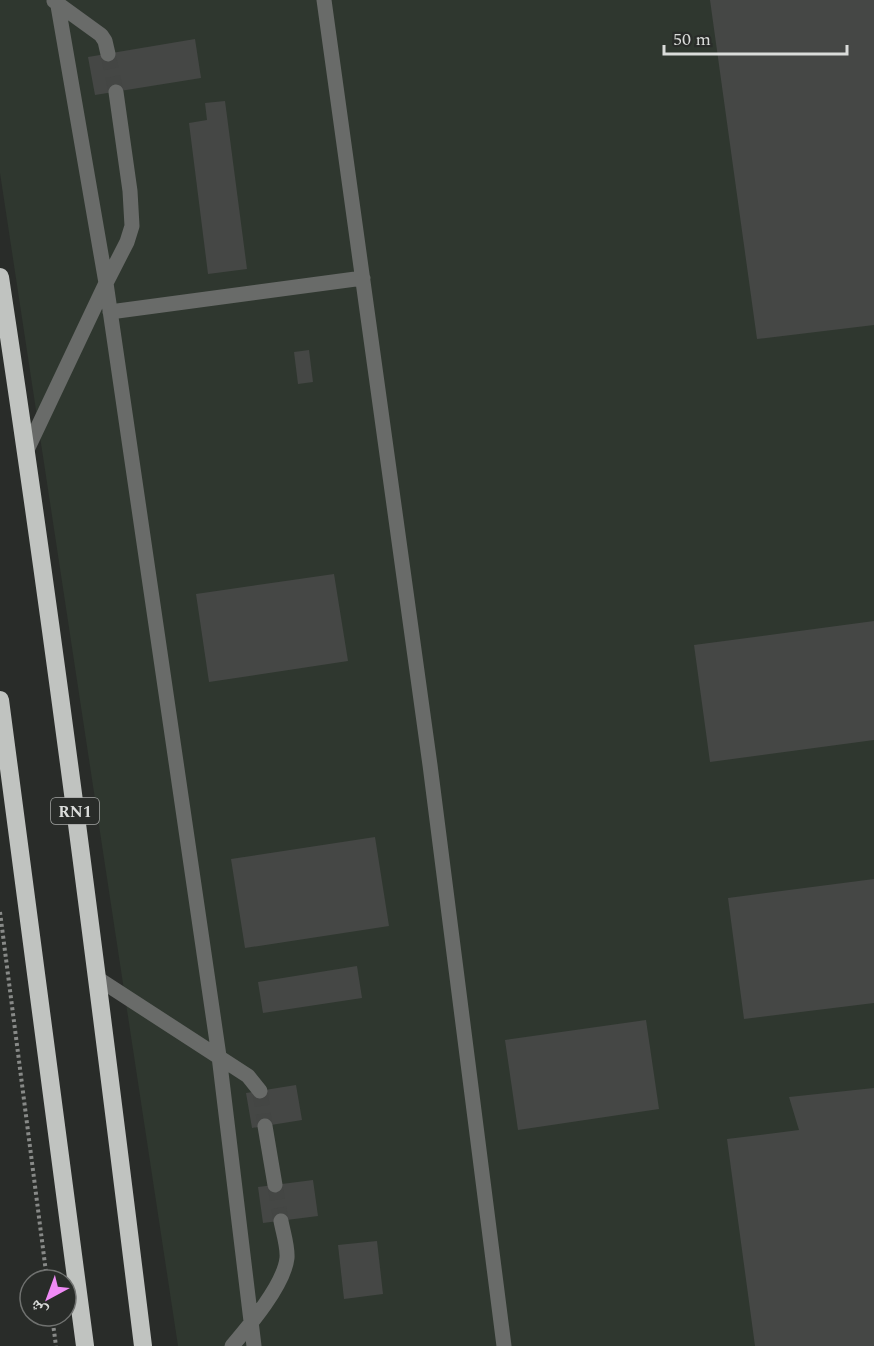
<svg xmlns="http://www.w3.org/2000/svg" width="874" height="1346" font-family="Spectral,'Noto Naskh Arabic',serif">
  <rect width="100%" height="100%" fill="#292c29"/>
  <path fill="#2f372f" d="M0,0H874V1346H178L0,173Z"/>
  <path fill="#454745" d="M710,0H874V325L757,339Z
    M195,39L201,78L95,95L88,57Z
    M225,101L247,269L208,274L189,123L207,120L205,103Z
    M309,350L313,382L298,384L294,352Z
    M334,574L348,661L209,682L196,594Z
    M874,621V740L710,762L694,645Z
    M375,837L389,926L245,948L231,859Z
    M874,879V1003L744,1019L728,898Z
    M357,966L362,998L263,1013L258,982Z
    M646,1020L659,1109L518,1130L505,1040Z
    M296,1085L302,1120L252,1128L246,1093Z
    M874,1088V1346H755L727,1139L799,1130L789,1097Z
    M313,1180L318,1216L263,1223L258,1187Z
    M377,1241L383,1294L344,1299L338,1245Z"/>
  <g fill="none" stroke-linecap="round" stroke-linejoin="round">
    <path stroke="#444644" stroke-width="15" stroke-dasharray="15 8" stroke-linecap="butt" d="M108,54L116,92
      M260,1091L265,1126
      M275,1185L281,1221"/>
    <path stroke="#888a88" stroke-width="4" stroke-dasharray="3 3" stroke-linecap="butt" d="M0,912L47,1280
      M52,1316L56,1346"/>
    <path stroke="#696b69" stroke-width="15" d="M57,0L106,283L219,1056L254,1346
      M324,0L430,765L504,1346
      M54,1L101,35L105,41L108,54
      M110,312L363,278
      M26,452L106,283L127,242L132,226L130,191L116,92
      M97,978L248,1076L260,1091
      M265,1126L275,1185
      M232,1346C249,1326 284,1285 287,1258C288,1247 283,1232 281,1221"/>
    <path stroke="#c0c3c0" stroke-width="18" d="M0,277C54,632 99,989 143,1346
      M0,700L85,1346"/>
  </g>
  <g text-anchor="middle" stroke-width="4.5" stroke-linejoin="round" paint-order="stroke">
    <rect fill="#292c29" stroke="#a5a7a5" stroke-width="1.5" x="51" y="798" width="48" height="26" rx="4.5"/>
    <g font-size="16" font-weight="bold" fill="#dadcda">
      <text x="75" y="817">RN1</text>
    </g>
  </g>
  <g transform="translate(48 1298) rotate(221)"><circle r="28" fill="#292c29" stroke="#707270" stroke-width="1.5"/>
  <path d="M0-4.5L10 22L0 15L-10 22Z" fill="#f08bf6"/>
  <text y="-9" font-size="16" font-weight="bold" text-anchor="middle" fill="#dadcda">ش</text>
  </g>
  <path d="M664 45v9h183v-9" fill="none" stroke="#dadcda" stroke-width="3"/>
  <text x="673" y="45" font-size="18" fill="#dadcda" stroke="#292c29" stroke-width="4.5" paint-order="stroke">50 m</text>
</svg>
